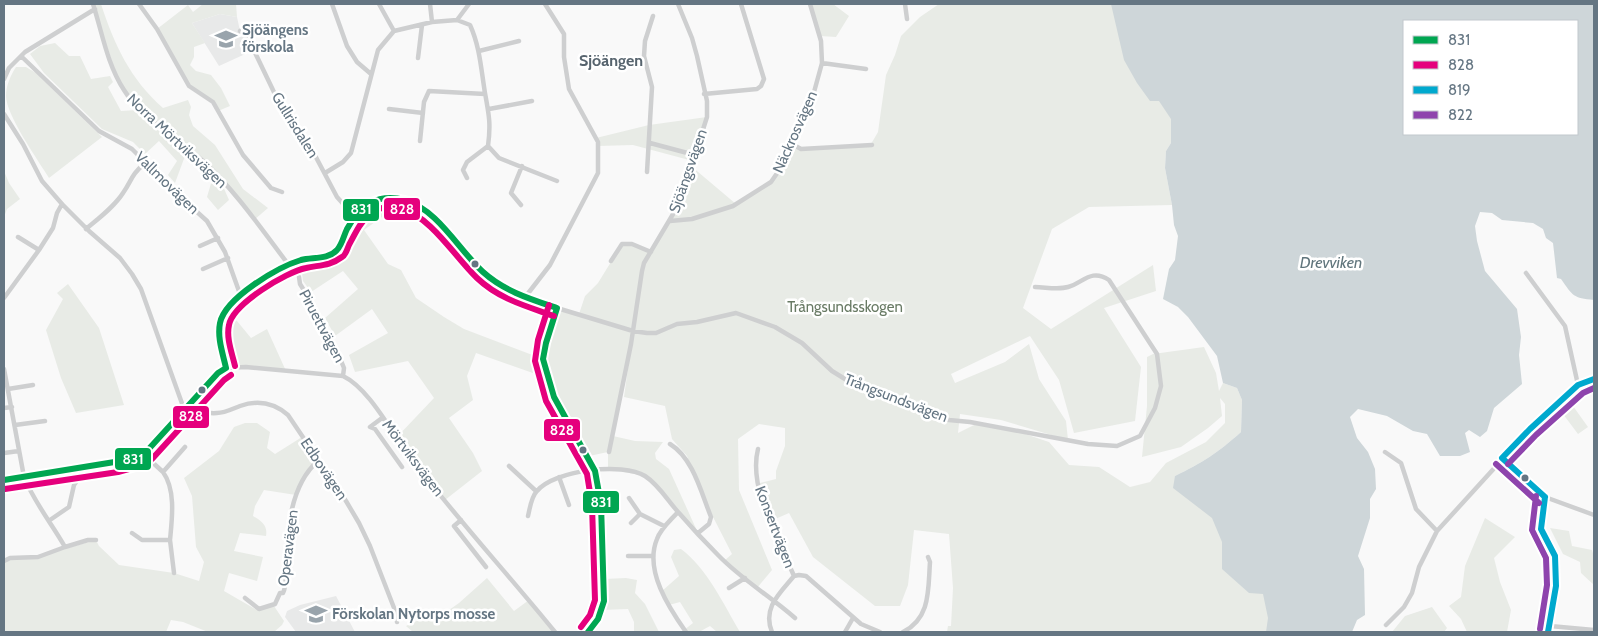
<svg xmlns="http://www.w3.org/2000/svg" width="1598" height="636" font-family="Cabin,sans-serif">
  <rect width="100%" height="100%" fill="#f9f9f9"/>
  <path fill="#e8e9e9" d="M220,14L237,17L240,31L247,36L254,50L219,66L192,23Z
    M336,596L355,632H296L285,617L287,611L300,605Z"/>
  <path fill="#e8ebe6" d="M93,4H101C114,44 130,79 163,108L188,100L191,107L189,115L193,126L215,145L243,189L268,208L254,220L204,162L134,102L118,80Z
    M203,4H236L237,17L220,14L192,23L205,43L194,47V57L190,65L196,71L211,75L221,88L230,106L218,111L213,102L189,86L157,29L188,5L193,12Z
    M810,4H833L849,16L836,37L820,36Z
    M939,4H1181L1171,119V143L1166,151L1165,168L1172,205L1089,207L1052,229L1023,308L1051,329L1153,265L1156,291L1104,308L1141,367L1135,421L1074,433L1059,380L1030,336L951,374L955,383L1005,362L1029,344L1039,379L1066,421L1068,440L1001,420L960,414L958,433L976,424L1004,427L1049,442L1069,465L1099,467L1130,487L1150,482L1166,463L1206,442L1225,423V404L1220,398L1222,416L1208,428L1181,447L1142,457L1147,406V357L1153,354L1204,347L1216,373L1219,391L1223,383L1237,388L1242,400L1241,432C1219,452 1202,463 1175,476L1300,494L1305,632H947L948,626H951L953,588L949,534L914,530L908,585L900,606H875L813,557L789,513L773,520L761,493L760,483L776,479V471L785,446V428L759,424L738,439L739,490L772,570L757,588L724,561L732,554L711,513L687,456L672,439L665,406L624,397L631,347L613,436L635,441L663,442L655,453L656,459L669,469L698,533L645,476L608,469V452L589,456L555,397L547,378L476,353L467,376L473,400L449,418L473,453L482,471L445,500L396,438L434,398L408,361L355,372L349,355L388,333L372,309L335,336L325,318L358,289L343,271L311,292L303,281L302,273L296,270L292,266L305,261L322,262L339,255C351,231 362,201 394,204L393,209L364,230L388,264L401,270L416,298L444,317L464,329L543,359L557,308L579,314L585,296L598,283L622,244H632L650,252L679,204L691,166L736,204L771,182L792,144L801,149L871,144L878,132L886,75L895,55L901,36L920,17Z
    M55,43L69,56H80L91,79L110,76L113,82L108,87L121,111L138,110L203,164L222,184L229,200L218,210L207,197L212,180L185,156L175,183L168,175L177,161L159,141L145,154L133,142L102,129L44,73L30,54L40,46Z
    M16,67H26L36,73L102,137L49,178C38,160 6,115 6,96C6,85 11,75 16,67Z
    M707,117L693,161L633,145L598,146L596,138L649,125Z
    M4,171L9,183L20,199L7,209L4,217Z
    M68,284L99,328L124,405L76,413L61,378L46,330L63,299L57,293Z
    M224,315L237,321L251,338L267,329L286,371L226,368C222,350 216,332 224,315Z
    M1573,406L1588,427L1578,434L1563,414Z
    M245,423H257L270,432L267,448L275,454L302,437L318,461L309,469L296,495L264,490L255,506L253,516C261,521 268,525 266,536L240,533L234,551L263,557L257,581L229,573L224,591L257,610L274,606L284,621L282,625L274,632H208L183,622L171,620L166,632H4V560L33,558L96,540L99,546L119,565L174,573L199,581L204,562L196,547L192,496L184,478L219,451L234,427Z
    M1485,518L1515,537L1494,558L1500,582L1511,610L1507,632H1467L1461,619L1449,606L1461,597L1465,566Z
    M1550,528L1569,531L1572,546L1592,550L1594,557V585L1581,573L1580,562L1563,554Z
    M681,549C707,568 724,605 740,632H717L710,626L699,632H686L684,630L693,623L680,602L669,605L662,591L679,576L671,557L674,550Z
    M487,578L514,611L529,600L555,632H413L406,626L436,612L449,610L459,603Z
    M626,578L637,580L635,593L645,604L659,632H634V622L628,609L602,610L604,579Z
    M1432,607L1447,628L1444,632H1392L1405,616Z"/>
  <path fill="#ced6d9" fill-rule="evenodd" d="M1111,4H1594V300C1573,298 1573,296 1561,279L1557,278L1553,243L1546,238L1543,229L1533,223L1502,220L1492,213L1480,212L1475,226L1477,241L1485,271L1517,309L1521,337L1519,355L1522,384L1494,408L1487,431L1480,437L1469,430L1465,433L1470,452L1460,456H1440L1427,434L1413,431L1387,416L1358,409L1350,417L1357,438L1368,452L1375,469L1376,489L1370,499V518L1358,556L1364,569L1365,615L1357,620L1352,632H1266L1268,618L1263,594L1249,593L1222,569V542L1212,518L1173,488L1175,476C1202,463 1219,452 1241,432L1242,400L1237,388L1223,383L1217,356L1188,317L1178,307L1163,299L1169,269L1175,260L1178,236L1174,225L1172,205L1165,168L1166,151L1171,143V119L1159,101H1150L1137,83L1124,60ZM1404,21H1577V134H1404Z"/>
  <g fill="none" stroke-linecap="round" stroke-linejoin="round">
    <path stroke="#cecfd0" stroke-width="4.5" d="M93,4C102,32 107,64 124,90C139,115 180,141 203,161C234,189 263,231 288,264
      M139,4L157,29L189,86L213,102L243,155L271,188L282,192
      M332,4L347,46L357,62L371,74
      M379,4L394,31
      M430,4L432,22
      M905,4L907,19
      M457,20L469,4
      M240,31L247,36L284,113L309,144L337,197L354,216
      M479,51L519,41
      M21,56L99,131L132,149L140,157L144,164L207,221L225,252L240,294
      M418,58L422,25
      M822,63L866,69
      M4,79L9,68L25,52L95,9
      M704,94L757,89L761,86L764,79L741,4
      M389,109L423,113
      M489,109L532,101
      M4,114L23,144L42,181L62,204L89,231L120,258L132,274L141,289L184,409
      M420,141L424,102L429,91L485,94
      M650,143L695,155
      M792,144L801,149L872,145
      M647,172L652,87L644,56L645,41L653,16
      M325,173L343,162L351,153L378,50L394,31L432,22L457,20L470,25C480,47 481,69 485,93C489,115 491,124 488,146
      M467,178L463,170L467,162L488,146L499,158L557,181
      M521,205L511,193L522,166
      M670,221L692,219L733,206L771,182L782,166L811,103L822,63L821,41L810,4
      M86,229C99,218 114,207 123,193C132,180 131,175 144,164
      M18,237L39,250L53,228L57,213L62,204
      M200,246L218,238
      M611,261L622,244H632L651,252
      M203,269L228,258
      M1526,273L1565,326L1578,385
      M299,277L300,284L312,303L337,351L344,368L343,376
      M526,296L550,265L598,173V142L569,89L564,57V34L545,4
      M4,298L39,250
      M557,308L546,343L543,359L549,383L554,397L595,471L601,504L604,601L598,619L588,632
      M226,368L220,342V323L227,307L240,294L288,264L304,259L324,257L337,250L354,216L368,203L383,198L404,200L420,206L433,217L483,272L511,292L557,308L633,331L647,333H656L677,324L697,322L736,313L775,327L802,343L832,371L853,384L905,400L931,414L949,420L970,422L1088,444L1117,446L1140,436L1155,408L1161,386L1157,354L1109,280C1091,268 1083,283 1068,287C1058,290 1045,287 1035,287
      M4,369L24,477C34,502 52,524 65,547L38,557L10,558L4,561
      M8,389L33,385
      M186,406C196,410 206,414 217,413C225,413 232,409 240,406C257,400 274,403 288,415L346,501L359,523L370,546L396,613L397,622
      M4,408L12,407
      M382,418L370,427L375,429L402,467
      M15,425L45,421
      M670,444C693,458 701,492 711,517L709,524L698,533
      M758,449C748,488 778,539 794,576C780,593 762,608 772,632
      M609,452L631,344L642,271L644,263L679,204L707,117V101L697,56L692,38L678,4
      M1385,452L1401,463L1416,509L1437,531
      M4,453L19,451
      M1502,458L1545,497L1594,515
      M509,466L536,491
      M559,477L569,505
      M4,480L116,463L133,459L146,452L218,373L226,368L246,367L343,376C370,389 392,434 411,458C456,518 508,574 555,632
      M1545,497L1541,529L1555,556L1556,586L1550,626L1548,632
      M629,498L640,514L664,526
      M678,512C670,521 661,528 657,539C644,570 669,608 686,632
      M528,516C530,508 531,497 537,491C554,470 623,462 645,476C659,485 668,501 679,513C691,527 704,541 718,555C741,579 770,596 795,618
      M50,520L69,507L74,485L79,478L110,474L151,461L163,472L185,447
      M461,520L454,526L486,567
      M631,523L640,514
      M132,533L142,540H170C172,519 176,490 163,472
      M170,540L174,573
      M65,547L88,540H96
      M628,556H653
      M794,576L799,575L806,576L861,624L880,632
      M729,588L745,578
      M245,598L259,609L275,604L280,593H283C287,585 285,576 286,566C287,531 290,485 318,461
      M1386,625L1404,607L1412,593L1419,567L1437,531L1530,429L1578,385L1594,379
      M1550,626L1594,630
      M845,632L853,618
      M903,632C931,618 928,589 930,562L928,557"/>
    <g stroke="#fff" stroke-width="10">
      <path id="bus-1" d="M557,308L546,343L543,359L554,397L595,471L601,504L604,601L598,619L588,632
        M226,368C223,354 217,338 220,323C225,298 278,267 301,260C313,257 328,260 337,250C342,245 344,235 347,229C360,205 377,193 405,200C438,210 458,249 483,272C504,291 530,299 557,308
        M4,480L133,459L146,452L218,373L226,368"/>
    </g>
    <g stroke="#fff" stroke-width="10">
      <path id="bus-2" d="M549,305L538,340L535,361L546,401L587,474L592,505L595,600L590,615L581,627
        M235,366C232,353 226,338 229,325C233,304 286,272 306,268C319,265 330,266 342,257C346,255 347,249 349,245C362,220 371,201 402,209C430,216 456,258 477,278C499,299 526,306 554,316
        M5,489L118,472L136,467L152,459L224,380L231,375"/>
    </g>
    <g stroke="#fff" stroke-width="10">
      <path id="bus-3" d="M1502,458L1530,429L1578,385L1594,379
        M1502,458L1545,497
        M1545,497L1541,529L1555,556L1556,586L1548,632"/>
    </g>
    <g stroke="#fff" stroke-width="10">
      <path id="bus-4" d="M1496,464L1539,503
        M1508,464L1536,435L1583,393L1594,388
        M1536,496L1532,530L1546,558L1547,585L1540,629"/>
    </g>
    <use href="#bus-1" stroke="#00a651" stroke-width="6"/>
    <use href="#bus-2" stroke="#e5007d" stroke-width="6"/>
    <use href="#bus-3" stroke="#00a9ce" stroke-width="6"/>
    <use href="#bus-4" stroke="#8e44ad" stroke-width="6"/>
  </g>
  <defs>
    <g id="school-bare" transform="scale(1.725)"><path d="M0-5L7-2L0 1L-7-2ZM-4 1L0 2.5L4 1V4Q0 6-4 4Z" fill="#99a4ac" stroke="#fff" stroke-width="2.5" paint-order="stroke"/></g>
  </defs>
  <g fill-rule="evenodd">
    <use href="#school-bare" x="226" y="39"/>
    <use href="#school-bare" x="316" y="614"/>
  </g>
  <g fill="#657683" stroke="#fff" stroke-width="2">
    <circle cx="475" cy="264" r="4.5"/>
    <circle cx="202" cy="390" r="4.5"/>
    <circle cx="583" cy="450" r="4.5"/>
    <circle cx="1525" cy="478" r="4.5"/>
  </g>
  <g text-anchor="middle" stroke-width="5" stroke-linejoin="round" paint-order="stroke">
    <g font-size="15" font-weight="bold" fill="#657683" stroke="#fff" text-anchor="start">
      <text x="242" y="35">Sjöängens<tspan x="242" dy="17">förskola</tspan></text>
      <text x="332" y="619">Förskolan Nytorps mosse</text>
    </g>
    <g font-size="15" fill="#657683" stroke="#fff">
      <text transform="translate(295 125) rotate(58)" y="5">Gullrisdalen</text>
      <text transform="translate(795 132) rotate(-66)" y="5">Näckrosvägen</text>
      <text transform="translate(177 141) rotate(43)" y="5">Norra Mörtviksvägen</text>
      <text transform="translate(688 171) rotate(-71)" y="5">Sjöängsvägen</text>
      <text transform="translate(167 183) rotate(44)" y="5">Vallmovägen</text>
      <text transform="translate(322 326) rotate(62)" y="5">Piruettvägen</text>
      <text transform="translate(896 398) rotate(21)" y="5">Trångsundsvägen</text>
      <text transform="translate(413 458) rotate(53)" y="5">Mörtviksvägen</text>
      <text transform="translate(324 469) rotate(56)" y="5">Edbovägen</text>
      <text transform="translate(775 527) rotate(69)" y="5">Konsertvägen</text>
      <text transform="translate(288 548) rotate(-83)" y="5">Operavägen</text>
    </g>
    <g font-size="15" fill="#687a64" stroke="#fff">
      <text x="845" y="312">Trångsundsskogen</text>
    </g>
    <g font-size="16" font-weight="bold" fill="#57646e" stroke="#fff">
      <text x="611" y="66">Sjöängen</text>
    </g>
    <g font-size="16" font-style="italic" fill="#60757c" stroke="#fff">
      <text x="1331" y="268">Drevviken</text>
    </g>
  </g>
  <g stroke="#fff" stroke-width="2">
    <rect x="383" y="197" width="38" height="24" rx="5" fill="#e5007d"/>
    <rect x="342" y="198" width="38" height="24" rx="5" fill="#00a651"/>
    <rect x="172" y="405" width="38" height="24" rx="5" fill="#e5007d"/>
    <rect x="543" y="418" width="38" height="24" rx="5" fill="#e5007d"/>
    <rect x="114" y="447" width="38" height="24" rx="5" fill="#00a651"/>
    <rect x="582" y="490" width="38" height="24" rx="5" fill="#00a651"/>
  </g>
  <g font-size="14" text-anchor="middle" font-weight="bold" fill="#fff">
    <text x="402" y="214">828</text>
    <text x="361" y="214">831</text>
    <text x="191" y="421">828</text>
    <text x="562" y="435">828</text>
    <text x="133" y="464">831</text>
    <text x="601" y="507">831</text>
  </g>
  <rect width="1598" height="636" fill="none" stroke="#657683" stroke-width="10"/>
  <rect x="1403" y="20" width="175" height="115" fill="#ffffff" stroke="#c1c8cd"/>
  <rect x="1413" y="36" width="25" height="8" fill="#00a651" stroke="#c1c8cd"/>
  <text x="1448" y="45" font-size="15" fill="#657683">831</text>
  <rect x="1413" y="61" width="25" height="8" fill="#e5007d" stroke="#c1c8cd"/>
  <text x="1448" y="70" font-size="15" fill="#657683">828</text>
  <rect x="1413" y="86" width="25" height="8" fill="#00a9ce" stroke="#c1c8cd"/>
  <text x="1448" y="95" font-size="15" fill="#657683">819</text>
  <rect x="1413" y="111" width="25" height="8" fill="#8e44ad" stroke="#c1c8cd"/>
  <text x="1448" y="120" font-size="15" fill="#657683">822</text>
</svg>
